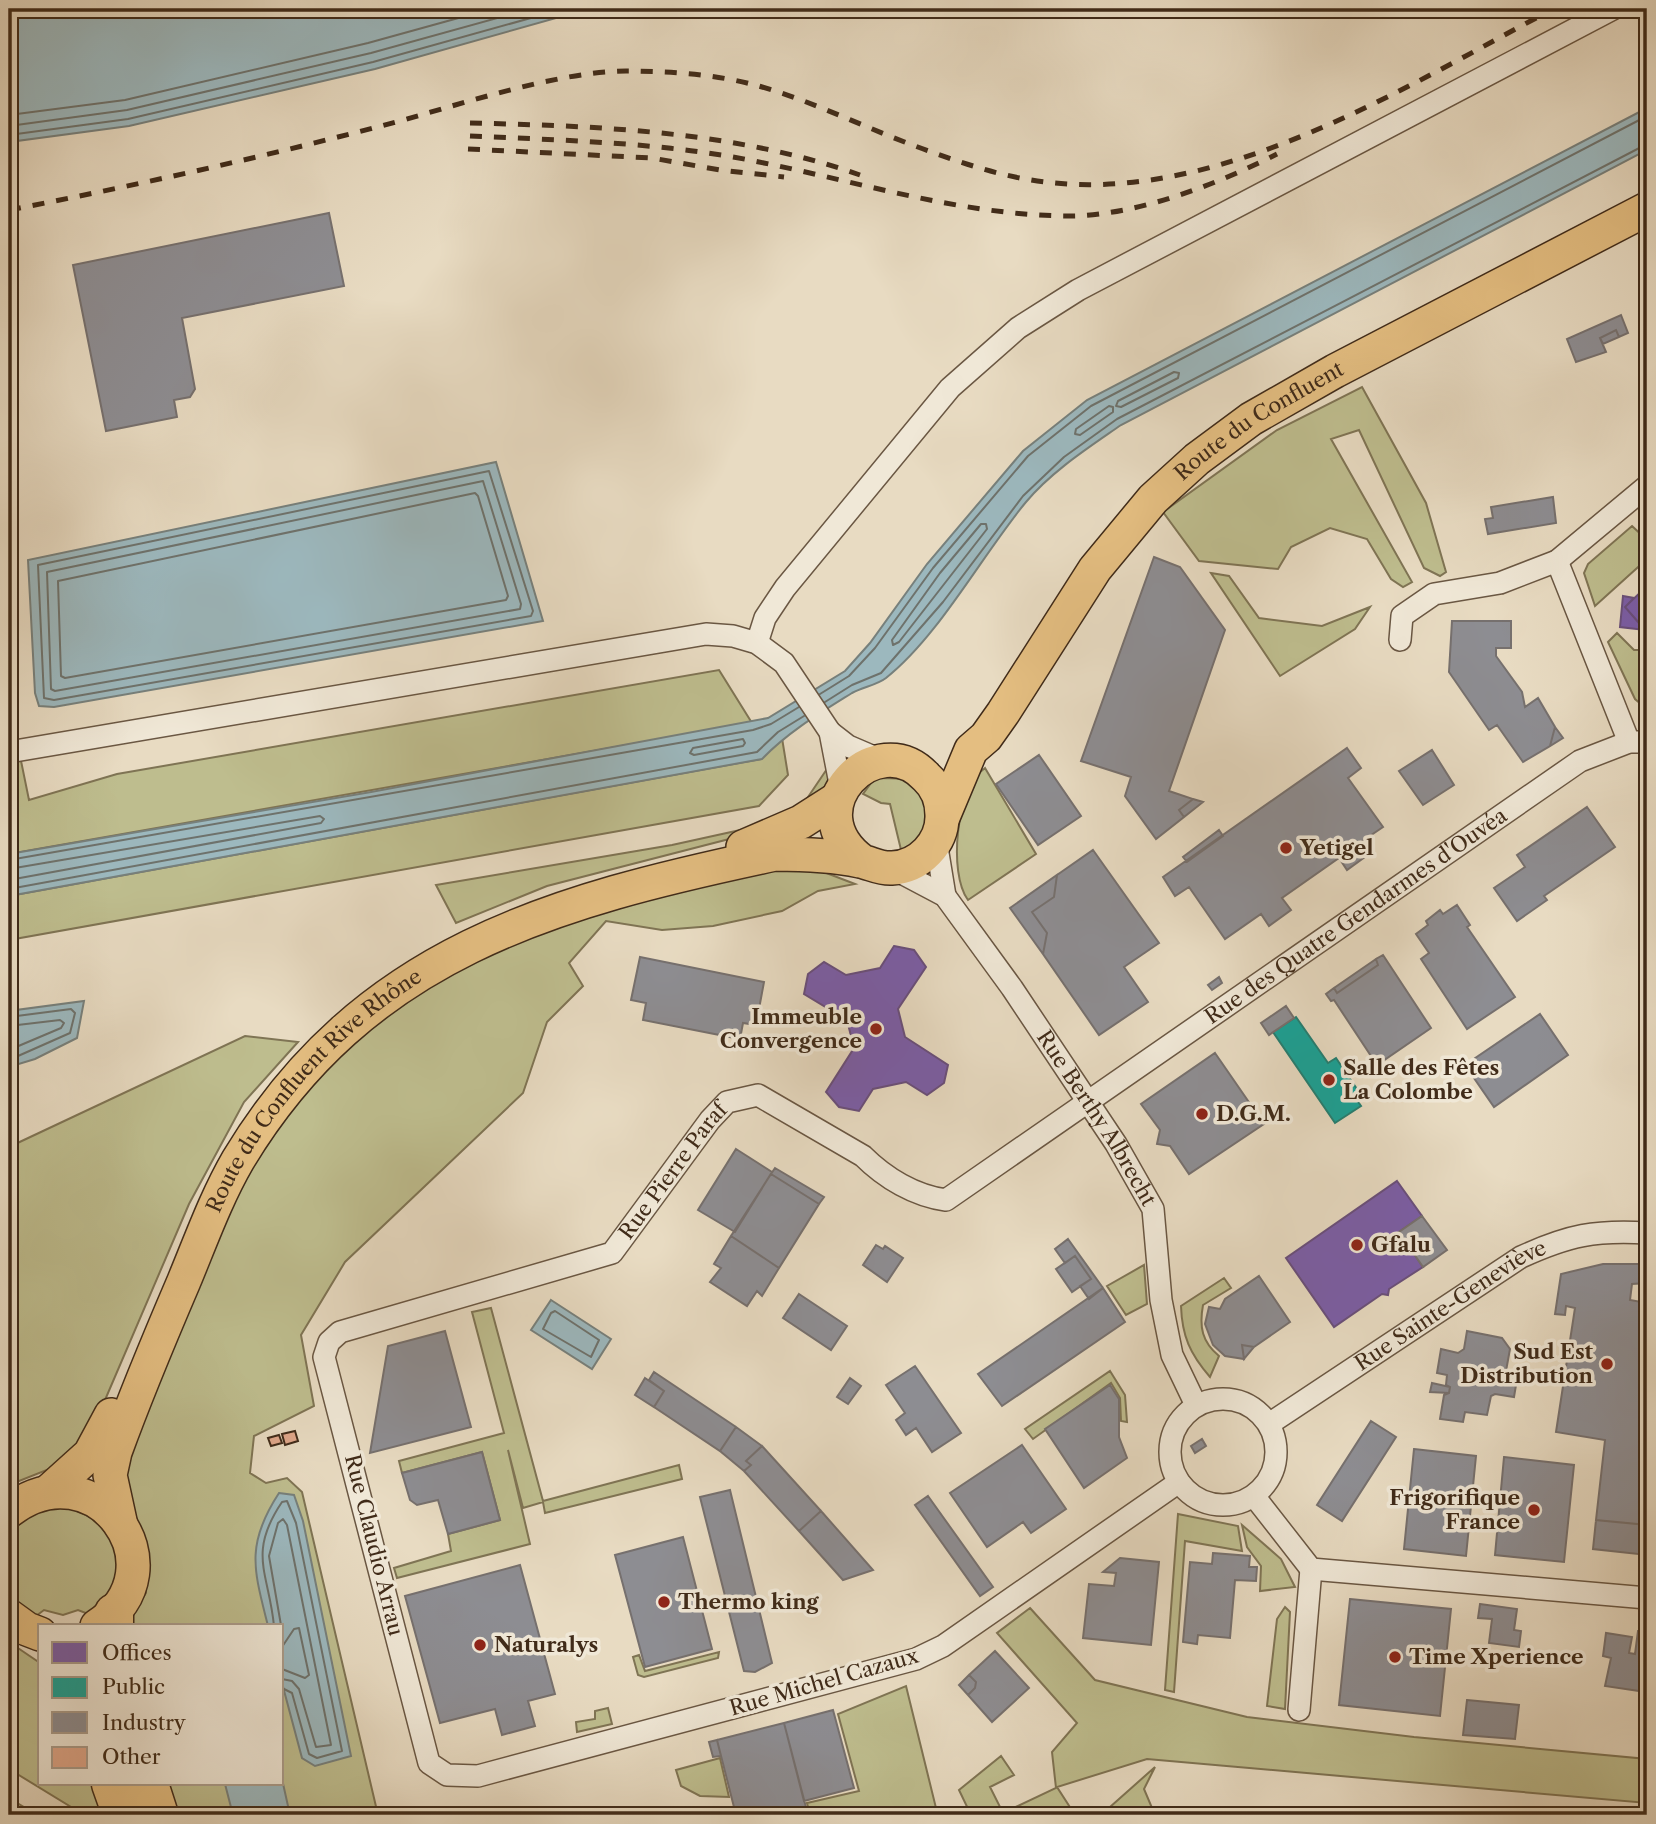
<svg xmlns="http://www.w3.org/2000/svg" width="1656" height="1824" font-family="'Libre Caslon Text',serif">
  <rect width="100%" height="100%" fill="#e8dbc2"/>
  <filter id="stains"><feTurbulence type="fractalNoise" baseFrequency=".00286" numOctaves="4"/><feColorMatrix values="0 0 0 0 .2 0 0 0 0 .09 0 0 0 0 .02 0 0 0 .5 -.17"/></filter>
  <radialGradient id="worn" r=".72"><stop offset=".6" stop-color="#630" stop-opacity="0"/><stop offset="1" stop-color="#630" stop-opacity=".3"/></radialGradient>
  <path fill="#bebd8e" stroke="#7f7454" stroke-width="2" d="M1362,387L1426,503L1446,572L1440,576L1424,568L1359,430L1331,439L1412,582L1403,587L1391,579L1367,539L1330,528L1291,547L1278,569L1199,561L1163,512L1277,430Z
    M1632,526L1647,540V559L1595,606L1584,573L1588,564Z
    M1211,573L1229,576L1259,618L1322,626L1370,607L1355,629L1280,676Z
    M1617,633L1634,650H1647V709L1635,699L1608,642Z
    M719,670L752,723L9,854V702L29,800L117,774Z
    M782,738L788,775L759,806L9,940V896L761,759Z
    M831,763L828,786L806,800Z
    M985,768L1036,854L968,900C948,873 956,788 985,768Z
    M886,778C893,779 902,778 909,780C927,787 933,819 923,835C919,842 909,848 902,854L890,804L881,803L863,794L874,779Z
    M763,825L737,837L547,886L456,923L436,885L672,845Z
    M751,866L816,869L855,884L818,891L782,911L713,926L662,930L606,921L569,963L583,986L547,1022L523,1093L345,1262L301,1335L314,1406L254,1436L250,1473L266,1483L287,1478L302,1492L378,1815H175L165,1784H282V1626H128L131,1615L146,1593L147,1545L127,1504L125,1463L227,1206L296,1098L364,1029L428,978L531,929Z
    M245,1036L298,1042L244,1102L189,1204L99,1414L74,1452L57,1466L9,1485V1147Z
    M1144,1265L1147,1304L1126,1315L1107,1286Z
    M1224,1278L1231,1288L1203,1305C1199,1327 1202,1342 1219,1356L1210,1377C1190,1354 1182,1336 1181,1306Z
    M491,1308L543,1501L679,1465L682,1479L545,1513L543,1502L523,1508L508,1450L530,1544L397,1578L394,1568L451,1551L448,1534L500,1520L482,1452L402,1473L399,1461L504,1433L472,1312Z
    M1110,1371L1125,1395L1127,1422L1121,1421L1120,1398L1111,1383L1033,1439L1025,1429Z
    M60,1506C76,1510 88,1514 100,1524C117,1538 122,1576 110,1594C105,1602 97,1608 91,1615L78,1610L63,1615L44,1610L32,1619L9,1597V1535L27,1516Z
    M1178,1514L1238,1526L1242,1551L1185,1541L1174,1692L1165,1690Z
    M1242,1525L1281,1559L1295,1587L1260,1591L1261,1566L1247,1547Z
    M1285,1607L1290,1612L1285,1709L1267,1706L1277,1619Z
    M1030,1608L1095,1680L1247,1717L1414,1737L1647,1759V1803L1147,1759L1057,1787L1075,1815H971L959,1790L1001,1756L1014,1775L990,1787L1003,1813L1056,1788L1052,1752L1077,1723L997,1633Z
    M9,1642L40,1663V1784H95L105,1815H77L71,1807L9,1769Z
    M719,1652L718,1658L644,1677L638,1675L633,1657L639,1655L645,1671Z
    M906,1686L936,1808L927,1815H810L807,1803L859,1791L838,1714Z
    M608,1708L612,1724L577,1732L576,1722L595,1719V1711Z
    M720,1758L729,1797L700,1796L681,1786L676,1770Z
    M1155,1767L1144,1789L1155,1815H1101Z
    M9,1798L37,1815H9Z
    M1610,1807L1647,1811V1815H1609Z"/>
  <path fill="#9cb8be" stroke="#77807c" stroke-width="2" d="M9,9H588L375,69L129,126L9,142Z
    M1647,108V150L1121,425C1088,448 1052,471 1026,502C982,555 939,636 886,678C877,685 863,687 852,693C820,713 788,732 762,759L9,896V854L371,792L768,718L845,671L870,643L927,564L1023,451L1087,400Z
    M496,462L543,621L54,707L39,706L35,693L28,560Z
    M84,1001L77,1038L35,1059L9,1067V1011Z
    M551,1300L611,1339L592,1369L531,1330Z
    M279,1493L294,1495L303,1521L351,1756L315,1766L302,1758L282,1683V1626H268C254,1570 245,1545 279,1493Z
    M282,1779L290,1815H233L225,1784H282Z"/>
  <path fill="#7b5ea7" stroke="#694f7c" stroke-width="2" d="M1647,586V632L1625,607Z
    M1623,596L1634,598L1625,607L1645,630L1620,627Z
    M894,946L914,950L926,967L898,1009L905,1037L948,1065L944,1083L927,1095L906,1082L873,1089L859,1111L839,1107L826,1092L854,1048L847,1020L804,994L808,974L824,962L846,975L880,968Z
    M1397,1181L1422,1216L1399,1232L1423,1267L1389,1289L1388,1295L1382,1294L1334,1327L1286,1258Z"/>
  <path fill="#17a398" stroke="#237f72" stroke-width="2" d="M1296,1017L1328,1063L1336,1058L1359,1092L1354,1096L1361,1106L1335,1123L1273,1032Z"/>
  <path fill="#8d8d92" stroke="#76706e" stroke-width="2" d="M329,213L344,286L182,318L195,389L190,397L174,400L177,417L106,431L73,265Z
    M1621,315L1628,333L1619,337L1616,330L1600,338L1606,352L1576,362L1567,339Z
    M1616,330L1619,337L1603,344L1600,338Z
    M1553,497L1556,523L1488,534L1485,519L1493,518L1491,507Z
    M1154,557L1180,567L1225,630L1169,791L1193,799L1179,810L1184,817L1156,839L1125,796L1131,777L1081,761Z
    M1452,621H1511V648H1496V656L1522,692L1525,707L1538,698L1555,727L1550,746L1523,762L1497,725L1489,730L1449,672Z
    M1555,727L1563,738L1550,746Z
    M1347,748L1361,768L1348,778L1383,827L1361,842L1369,854L1347,870L1339,858L1282,898L1291,910L1269,926L1261,914L1225,939L1189,887L1175,896L1163,877Z
    M1432,750L1454,785L1423,805L1399,771Z
    M1039,755L1081,816L1038,845L996,784Z
    M1193,799L1203,802L1184,817L1179,810Z
    M1587,807L1615,847L1544,896L1547,900L1517,921L1494,888L1525,867L1517,855Z
    M1219,830L1223,836L1187,862L1183,857Z
    M1093,850L1159,943L1124,967L1148,1002L1099,1035L1043,954L1047,933L1032,912L1054,897L1057,875Z
    M1057,875L1054,897L1032,912L1047,933L1043,954L1010,908Z
    M1457,905L1470,925L1467,927L1515,997L1467,1029L1421,959L1429,953L1416,934L1428,925L1426,921L1440,910L1443,914Z
    M1383,955L1431,1028L1377,1065L1334,1000L1331,1001L1326,994L1334,988L1337,993L1378,965L1376,959Z
    M640,957L764,982L756,1025L743,1023L740,1039L643,1020L646,1003L631,1000Z
    M1376,959L1378,965L1337,993L1334,988Z
    M1219,977L1222,983L1212,990L1208,985Z
    M1286,1006L1294,1018L1269,1035L1261,1023Z
    M1540,1014L1568,1055L1494,1107L1465,1065Z
    M1215,1053L1264,1124L1189,1174L1170,1146L1157,1144L1160,1130L1141,1104Z
    M736,1149L772,1172L735,1232L698,1210Z
    M775,1168L824,1197L819,1204L771,1174Z
    M771,1174L819,1204L779,1268L731,1236Z
    M1422,1216L1447,1250L1423,1267L1399,1232Z
    M731,1236L779,1268L762,1296L757,1291L747,1306L710,1282L721,1268L714,1264Z
    M1068,1239L1103,1288L1089,1299L1080,1286L1091,1279L1075,1256L1065,1263L1055,1249Z
    M876,1245L883,1249L885,1246L903,1258L887,1282L863,1265Z
    M1075,1256L1091,1279L1072,1292L1056,1269Z
    M1603,1264H1647V1283L1632,1284L1630,1300L1647,1303V1525L1596,1520L1605,1440L1556,1432L1575,1308L1566,1306L1565,1315L1555,1314L1561,1274Z
    M1259,1276L1290,1322L1254,1347L1242,1345L1244,1359L1225,1356L1213,1345L1205,1324L1209,1307L1220,1309L1225,1299Z
    M1103,1288L1125,1322L1002,1406L978,1374Z
    M799,1294L847,1326L831,1350L783,1318Z
    M445,1331L471,1427L370,1453L388,1346Z
    M1467,1331L1502,1338L1510,1349L1506,1371L1518,1373L1514,1397L1495,1394L1491,1396L1487,1415L1465,1412L1463,1422L1440,1419L1444,1395L1449,1393L1450,1387L1446,1385L1447,1375L1437,1373L1441,1349L1458,1353L1464,1349Z
    M1242,1345L1254,1347L1244,1359Z
    M915,1366L961,1433L932,1452L916,1428L906,1435L896,1420L905,1413L886,1385Z
    M654,1372L736,1427L720,1451L654,1407L664,1391L649,1380Z
    M645,1378L664,1391L654,1407L635,1395Z
    M850,1378L861,1386L848,1404L837,1397Z
    M1432,1383L1450,1387L1449,1393L1430,1392Z
    M1110,1385L1119,1399V1437L1127,1458L1084,1488L1045,1429Z
    M1371,1421L1396,1437L1342,1521L1317,1505Z
    M736,1427L762,1446L746,1461L751,1465L744,1471L720,1451Z
    M1202,1439L1206,1446L1195,1453L1191,1446Z
    M1022,1445L1066,1509L1031,1533L1023,1522L987,1547L950,1493Z
    M762,1446L821,1511L799,1531L744,1471L751,1465L746,1461Z
    M1414,1449L1476,1456L1466,1556L1404,1549Z
    M482,1452L500,1520L448,1534L438,1500L417,1505L410,1500L402,1473Z
    M1504,1457L1574,1465L1564,1562L1495,1555Z
    M730,1490L772,1663L755,1672L744,1671L700,1497Z
    M928,1496L993,1587L980,1596L915,1505Z
    M821,1511L873,1570L843,1580L799,1531Z
    M1596,1520L1647,1525V1555L1593,1549Z
    M683,1537L712,1649L645,1667L615,1555Z
    M1213,1553L1250,1556L1249,1567H1257L1256,1581L1235,1580L1230,1638L1198,1635L1197,1644L1183,1642L1190,1562L1212,1564Z
    M1120,1558L1159,1562L1151,1645L1083,1638L1089,1584L1114,1586L1116,1573L1103,1572Z
    M520,1565L555,1694L528,1701L535,1726L502,1735L495,1709L440,1723L405,1596Z
    M1350,1599L1451,1609L1440,1716L1339,1705Z
    M1480,1604L1517,1609L1514,1630L1521,1631L1519,1647L1489,1643L1492,1619L1478,1618Z
    M1638,1631L1647,1632L1646,1692L1605,1686L1611,1658L1603,1656L1606,1633L1632,1637L1629,1653L1635,1654Z
    M995,1651L1029,1688L992,1722L968,1695L975,1688L976,1682L969,1675Z
    M969,1675L976,1682L975,1688L968,1695L959,1685Z
    M1467,1700L1519,1705L1515,1739L1463,1735Z
    M833,1710L854,1788L804,1801L784,1723Z
    M784,1723L808,1815H736L717,1740Z
    M717,1740L721,1756L713,1757L709,1742Z"/>
  <g fill="none" stroke-linecap="round" stroke-linejoin="round">
    <path stroke="#6e726c" stroke-width="2" d="M9,115L125,100L368,43L491,9
      M9,126L127,110L371,53L530,9
      M9,135L128,119L373,62L563,9
      M1174,372L1179,373L1178,378L1121,407L1116,406L1118,401Z
      M1109,406L1113,407V412L1080,435L1075,434L1076,429Z
      M489,471L533,611L531,616L54,700L44,698L38,565Z
      M483,481L521,604L520,609L55,691L51,689L47,572Z
      M475,493L478,496L508,596L506,600L65,678L61,676L58,581Z
      M981,524H986L987,529L899,642L893,645L892,640L940,573Z
      M820,694L849,676L875,648L933,568L1028,456L1091,406L1647,116
      M825,702L852,685L881,673L943,602L1023,496L1064,457L1117,419L1647,144
      M743,739L745,743L743,746L694,755L690,753L693,748Z
      M9,860L753,730L771,724L799,707
      M9,869L320,816L324,819L321,823L9,880
      M9,889L757,752L778,732L804,716
      M9,1017L71,1009L75,1013L70,1033L9,1060
      M9,1026L60,1020L64,1023L61,1028L9,1050
      M555,1311L599,1340L591,1357L543,1329L551,1313Z
      M274,1626C269,1573 247,1554 282,1502L287,1501L296,1523L342,1751L317,1758L309,1754L292,1693L282,1688
      M282,1631L269,1556L278,1523L283,1519L287,1525L331,1745L316,1747L299,1689L292,1681L282,1679
      M282,1647L294,1629L299,1628L309,1675L305,1678L282,1669"/>
  </g>
  <path fill="#e0a78a" stroke="#402b19" stroke-width="2" d="M295,1431L298,1441L285,1445L282,1434Z
    M279,1435L282,1443L271,1446L268,1438Z"/>
  <g fill="none" stroke-linecap="round" stroke-linejoin="round">
    <g stroke="#6a5743" stroke-width="24">
      <g id="street">
        <path d="M1557,561L1629,742"/>
        <path d="M1400,640L1402,616L1434,594L1500,583L1557,561L1647,486"/>
        <path d="M757,643L765,618L785,588L950,388L1018,328L1078,290L1613,9"/>
        <path d="M830,732L848,746L883,761"/>
        <path d="M9,752L706,634L733,636L757,643L784,663L830,732L841,789"/>
        <path d="M936,841L945,896"/>
        <path id="s1" d="M892,868L945,896L1012,988L1116,1144L1153,1209L1161,1300L1172,1355L1196,1405"/>
        <circle cx="1223" cy="1452" r="53"/>
        <path id="s2" d="M1269,1424L1521,1257C1569,1235 1595,1230 1647,1233"/>
        <path id="s3" d="M1179,1482L943,1646L916,1659L478,1776L447,1775L429,1763L324,1357L329,1342L340,1332L612,1253L710,1120L727,1102L758,1095L863,1156C885,1178 915,1196 946,1200L1580,761L1629,742H1647"/>
        <path d="M1254,1496L1311,1569L1647,1598"/>
        <path d="M1299,1710L1311,1569"/>
      </g>
    </g>
    <g stroke="#402b19" stroke-width="36">
      <g id="primary">
        <path id="s4" d="M943,817L971,750L986,737L1003,713L1095,569L1153,499L1197,459L1251,419L1335,371L1647,209"/>
        <path d="M743,847L801,822L837,799"/>
        <path d="M49,1491L90,1454L111,1415"/>
        <path d="M9,1511C95,1444 185,1568 97,1626"/>
        <path id="s5" d="M120,1521L110,1475L115,1452C136,1394 160,1337 184,1281C201,1240 216,1198 238,1160C363,952 553,901 775,854C803,854 832,855 860,861C871,863 880,869 892,868C919,867 943,843 942,815C942,800 937,787 926,777C877,724 792,809 862,861"/>
        <path d="M9,1616L27,1629L40,1634"/>
      </g>
    </g>
    <g stroke="#402b19" stroke-width="41">
      <path id="highway" d="M114,1626V1613
        M111,1784L122,1815
        M149,1784L159,1815"/>
    </g>
    <use href="#street" stroke="#f0e8d7" stroke-width="21"/>
    <use href="#primary" stroke="#e4be81" stroke-width="33"/>
    <use href="#highway" stroke="#e4be81" stroke-width="38"/>
    <path stroke="#402b19" stroke-width="5" stroke-dasharray="12 12" stroke-linecap="butt" d="M470,123C600,126 735,131 860,175
      M470,136C557,140 646,142 733,157C845,177 957,216 1071,216C1138,215 1218,184 1277,154
      M468,149L652,158L720,170L784,177
      M9,210C134,186 258,158 381,126C454,107 552,72 626,71C668,71 714,74 755,85C814,101 871,131 929,151C970,166 1011,179 1054,183C1226,200 1407,86 1553,9"/>
  </g>
  <g fill="#8f2418" stroke="#f0e8d7" stroke-width="2.5">
    <circle cx="1286" cy="848" r="7"/>
    <circle cx="876" cy="1029" r="7"/>
    <circle cx="1329" cy="1080" r="7"/>
    <circle cx="1202" cy="1114" r="7"/>
    <circle cx="1357" cy="1245" r="7"/>
    <circle cx="1607" cy="1364" r="7"/>
    <circle cx="1534" cy="1510" r="7"/>
    <circle cx="664" cy="1602" r="7"/>
    <circle cx="480" cy="1645" r="7"/>
    <circle cx="1395" cy="1657" r="7"/>
  </g>
  <g text-anchor="middle" stroke-width="7" stroke-linejoin="round" paint-order="stroke">
    <g font-size="21" fill="#402b19" stroke="#f0e8d7">
      <text dy="7" stroke="none"><textPath href="#s4" startOffset="516">Route du Confluent</textPath></text>
      <text dy="7" stroke="none"><textPath href="#s3" startOffset="2494">Rue des Quatre Gendarmes d'Ouvéa</textPath></text>
      <text dy="7" stroke="none"><textPath href="#s5" startOffset="490">Route du Confluent Rive Rhône</textPath></text>
      <text dy="7" stroke="none"><textPath href="#s1" startOffset="329">Rue Berthy Albrecht</textPath></text>
      <text dy="7" stroke="none"><textPath href="#s3" startOffset="1659">Rue Pierre Paraf</textPath></text>
      <text dy="7" stroke="none"><textPath href="#s2" startOffset="217">Rue Sainte-Geneviève</textPath></text>
      <text transform="translate(374 1545) rotate(76)" y="7">Rue Claudio Arrau</text>
      <text transform="translate(824 1682) rotate(-16)" y="7">Rue Michel Cazaux</text>
    </g>
    <g font-size="21" font-weight="bold" fill="#402b19" stroke="#f0e8d7" text-anchor="start">
      <text x="1300" y="855">Yetigel</text>
      <text x="862" y="1024" text-anchor="end">Immeuble<tspan x="862" dy="24">Convergence</tspan></text>
      <text x="1343" y="1075">Salle des Fêtes<tspan x="1343" dy="24">La Colombe</tspan></text>
      <text x="1216" y="1121">D.G.M.</text>
      <text x="1371" y="1252">Gfalu</text>
      <text x="1593" y="1359" text-anchor="end">Sud Est<tspan x="1593" dy="24">Distribution</tspan></text>
      <text x="1520" y="1505" text-anchor="end">Frigorifique<tspan x="1520" dy="24">France</tspan></text>
      <text x="678" y="1609">Thermo king</text>
      <text x="494" y="1652">Naturalys</text>
      <text x="1409" y="1664">Time Xperience</text>
    </g>
  </g>
  <rect width="1656" height="1824" fill="none" stroke="#e8dbc2" stroke-width="35"/>
  <rect x="10" y="10" width="1635" height="1803" fill="none" stroke="#402b19" stroke-width="3.5"/>
  <rect x="18" y="18" width="1621" height="1789" fill="none" stroke="#402b19" stroke-width="2"/>
  <rect x="38" y="1624" width="245" height="161" fill="#f0e8d7" stroke="#aa9c8b" stroke-width="2"/>
  <rect x="52" y="1642" width="35" height="21" fill="#7b5ea7" stroke="#aa9c8b" stroke-width="2"/>
  <text x="102" y="1660" font-size="21" fill="#402b19">Offices</text>
  <rect x="52" y="1677" width="35" height="21" fill="#17a398" stroke="#aa9c8b" stroke-width="2"/>
  <text x="102" y="1694" font-size="21" fill="#402b19">Public</text>
  <rect x="52" y="1712" width="35" height="21" fill="#8d8d92" stroke="#aa9c8b" stroke-width="2"/>
  <text x="102" y="1730" font-size="21" fill="#402b19">Industry</text>
  <rect x="52" y="1747" width="35" height="21" fill="#e0a78a" stroke="#aa9c8b" stroke-width="2"/>
  <text x="102" y="1764" font-size="21" fill="#402b19">Other</text>
  <rect width="100%" height="100%" filter="url(#stains)"/>
  <rect width="100%" height="100%" fill="url(#worn)"/>
</svg>
